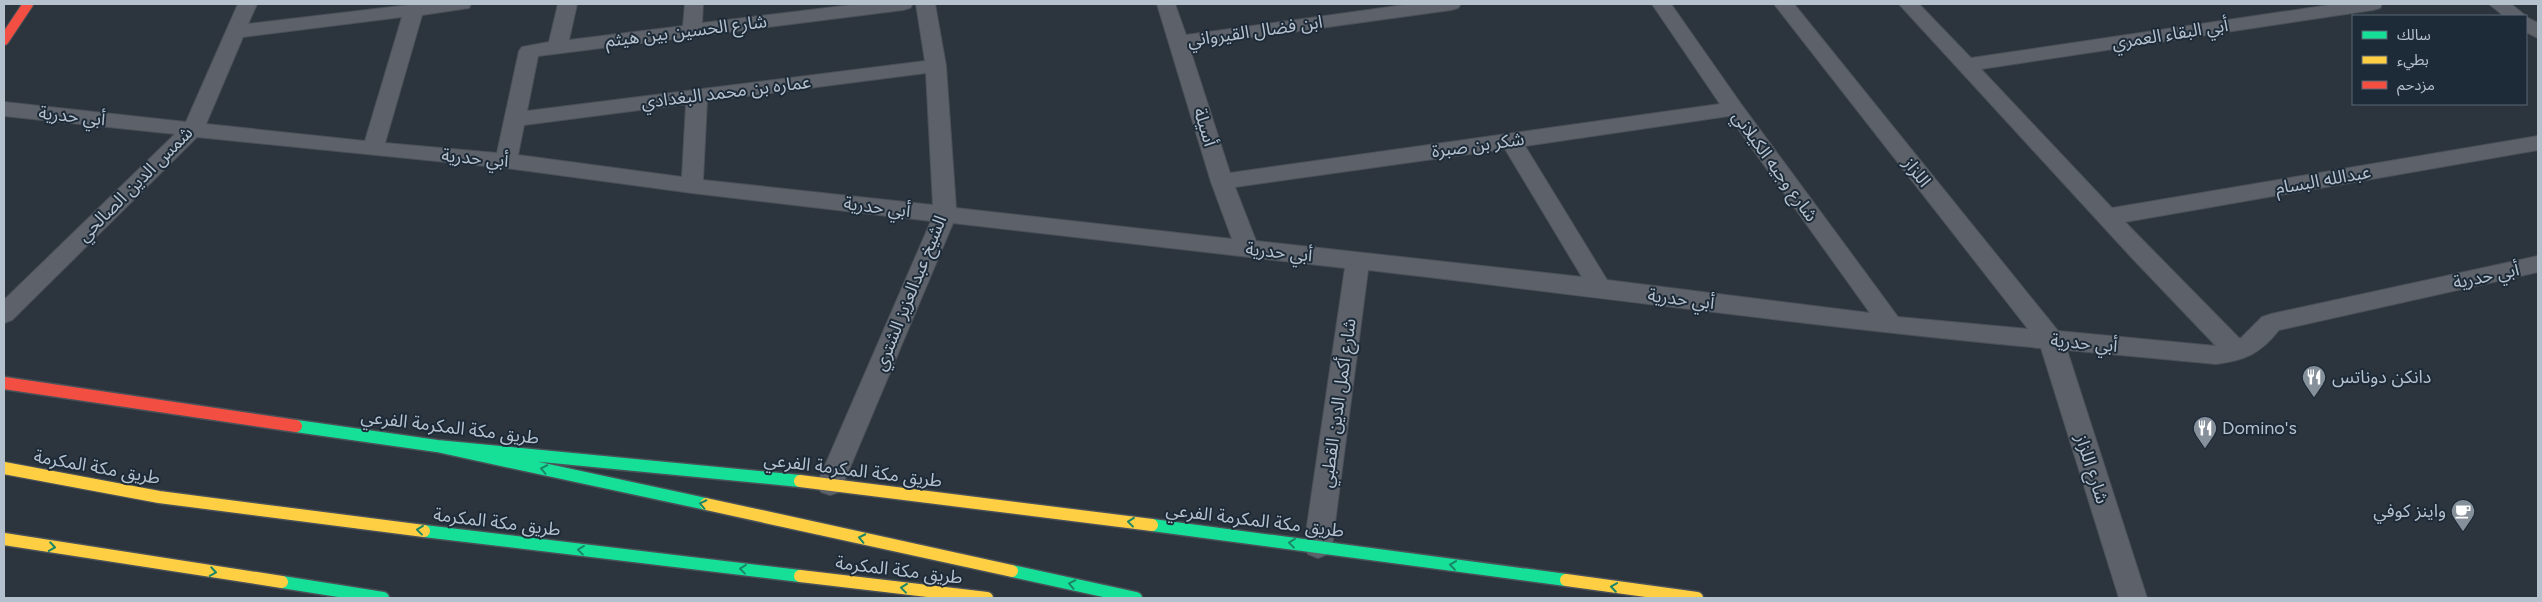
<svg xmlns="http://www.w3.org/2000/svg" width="2542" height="602" font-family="Figtree,'Noto Sans Arabic',sans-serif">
  <rect width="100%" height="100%" fill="#2c343d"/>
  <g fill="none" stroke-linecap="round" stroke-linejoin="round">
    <g stroke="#4a5057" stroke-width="2">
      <path id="street" d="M238,4H257L248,24L417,4H471L469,8L422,15L385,143L497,153L519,51L522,47L549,42L558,4H577L569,40L683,26L685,4H703L702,23L859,4H913L910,8L903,10L538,56L527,111L925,61L916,4H935L946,66L956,208L1232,239L1211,182L1157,4H1175L1186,35L1411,4H1461L1458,8L1451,10L1189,46L1230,173L1720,104L1652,4H1671L1741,104L1898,317L2028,329L1774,4H1794L2058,331L2216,346L2132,258L1899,4H1919L1971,58L2336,4H2382L2380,8L2373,10L1981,69L2112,208L2538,136V150L2125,222L2240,339L2262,317L2271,314L2538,256V272L2279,330C2260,354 2245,360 2216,364L2067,350L2147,598H2119L2041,348C1816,327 1593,296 1368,270L1332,546L1328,554L1318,558L1308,554L1304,546L1345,268L953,223L843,484L839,492L830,495L821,492L817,484L931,221L692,193L506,168L197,137L12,320L4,323V300L175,134L4,116V102L186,122ZM402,17L365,141L206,124L243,37ZM926,73L933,205L703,180L707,101ZM686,104L682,177L518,155L524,125ZM1729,116L1870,313L1607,280L1525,146ZM1505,149L1582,277L1256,241L1235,187Z
        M2489,4H2511L2526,16H2504Z
        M2526,17L2538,23V38L2526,32Z"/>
    </g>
    <g stroke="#4a5159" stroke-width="15">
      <path id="fast" d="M296,426L437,446L800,481
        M437,446L706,504
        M1152,525L1566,580
        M424,531L800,576
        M1012,571L1136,598
        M282,582L383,598"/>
    </g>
    <g stroke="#4a5159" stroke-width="15">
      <path id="slow" d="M4,468L159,497L424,531
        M800,481L1152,525
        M706,504L1012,571
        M4,539L282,582
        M800,576L987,598
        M1566,580L1697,598"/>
    </g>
    <g stroke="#4a5159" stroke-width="12">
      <path id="jam-far1" d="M4,40L28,4"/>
    </g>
    <g stroke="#4a5159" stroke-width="15">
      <path id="jam" d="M4,383L296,426"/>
    </g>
    <use href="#street" fill="#5d626a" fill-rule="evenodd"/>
    <use href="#fast" stroke="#16e098" stroke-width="12"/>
    <use href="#slow" stroke="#ffcf43" stroke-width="12"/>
    <use href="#jam-far1" stroke="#f24e42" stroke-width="10"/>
    <use href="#jam" stroke="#f24e42" stroke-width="12"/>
  </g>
  <defs><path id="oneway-chevron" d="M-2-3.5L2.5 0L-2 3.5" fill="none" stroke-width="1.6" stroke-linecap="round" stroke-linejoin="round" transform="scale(1.25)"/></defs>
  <g stroke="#1a8668">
    <use href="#oneway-chevron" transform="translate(544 469) rotate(-168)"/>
    <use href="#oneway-chevron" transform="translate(703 504) rotate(-168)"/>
    <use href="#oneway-chevron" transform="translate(1131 522) rotate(-173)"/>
    <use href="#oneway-chevron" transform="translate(420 530) rotate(-173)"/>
    <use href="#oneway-chevron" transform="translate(862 538) rotate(-168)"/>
    <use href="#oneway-chevron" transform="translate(1292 543) rotate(-173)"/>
    <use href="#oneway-chevron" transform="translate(52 547) rotate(9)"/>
    <use href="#oneway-chevron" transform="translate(581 550) rotate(-173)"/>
    <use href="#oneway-chevron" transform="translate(1453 565) rotate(-172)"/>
    <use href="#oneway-chevron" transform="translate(743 569) rotate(-173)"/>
    <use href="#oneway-chevron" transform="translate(213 572) rotate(9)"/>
    <use href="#oneway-chevron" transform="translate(1072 584) rotate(-168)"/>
    <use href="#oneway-chevron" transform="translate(1614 587) rotate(-172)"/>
    <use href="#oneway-chevron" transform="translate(904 588) rotate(-173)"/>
  </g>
  <defs>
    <g id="restaurant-pin" transform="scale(1.25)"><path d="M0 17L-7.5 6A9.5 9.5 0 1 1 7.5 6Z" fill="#86909b" stroke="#1d2b39"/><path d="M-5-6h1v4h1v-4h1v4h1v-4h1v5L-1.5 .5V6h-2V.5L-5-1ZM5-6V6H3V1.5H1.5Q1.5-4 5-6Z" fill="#fff"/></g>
    <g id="cafe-pin" transform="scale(1.25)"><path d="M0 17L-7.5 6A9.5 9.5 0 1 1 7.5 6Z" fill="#86909b" stroke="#1d2b39"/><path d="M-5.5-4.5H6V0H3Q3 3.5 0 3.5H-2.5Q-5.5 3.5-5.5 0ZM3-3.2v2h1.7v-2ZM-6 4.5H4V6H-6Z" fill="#fff"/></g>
  </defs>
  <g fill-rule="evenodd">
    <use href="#restaurant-pin" x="2314" y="377"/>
    <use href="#restaurant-pin" x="2205" y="428"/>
    <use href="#cafe-pin" x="2463" y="511"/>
  </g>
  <g text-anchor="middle" stroke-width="4" stroke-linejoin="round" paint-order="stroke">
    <g font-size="18" fill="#b6c1ce" stroke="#1d2b39">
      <text transform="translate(686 31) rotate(-7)" y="6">شارع الحسين بين هيثم</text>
      <text transform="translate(1255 31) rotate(-8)" y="6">ابن فضال القيرواني</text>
      <text transform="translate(2170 34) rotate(-9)" y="6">أبي البقاء العمري</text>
      <text transform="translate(726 92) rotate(-7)" y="6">عماره بن محمد البغدادي</text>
      <text transform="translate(72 116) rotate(6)" y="6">أبي حدرية</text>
      <text transform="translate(1205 127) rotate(73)" y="6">أسيلة</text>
      <text transform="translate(1478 145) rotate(-8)" y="6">شكر بن صبرة</text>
      <text transform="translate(475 158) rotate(5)" y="6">أبي حدرية</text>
      <text transform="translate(1775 166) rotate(54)" y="6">شارع وجيه الكيلاني</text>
      <text transform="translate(1917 172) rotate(52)" y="6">اللزاز</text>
      <text transform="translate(2323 180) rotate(-10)" y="6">عبدالله البسام</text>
      <text transform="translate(135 184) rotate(-45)" y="6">شمس الدين الصالحي</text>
      <text transform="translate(877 207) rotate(7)" y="6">أبي حدرية</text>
      <text transform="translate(1279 252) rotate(6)" y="6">أبي حدرية</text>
      <text transform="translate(2486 276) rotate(-12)" y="6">أبي حدرية</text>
      <text transform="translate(910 293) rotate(-68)" y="6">الشيخ عبدالعزيز الشتري</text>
      <text transform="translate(1681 299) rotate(7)" y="6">أبي حدرية</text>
      <text transform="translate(2084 343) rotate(5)" y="6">أبي حدرية</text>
      <text transform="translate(1338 403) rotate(-82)" y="6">شارع أكمل الدين القطبي</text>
      <text transform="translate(450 427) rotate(7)" y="6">طريق مكة المكرمة الفرعي</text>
      <text transform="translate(97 467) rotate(10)" y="6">طريق مكة المكرمة</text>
      <text transform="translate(2092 469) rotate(72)" y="6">شارع اللزاز</text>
      <text transform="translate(853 470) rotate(7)" y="6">طريق مكة المكرمة الفرعي</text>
      <text transform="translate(1255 520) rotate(7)" y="6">طريق مكة المكرمة الفرعي</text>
      <text transform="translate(497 522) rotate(7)" y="6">طريق مكة المكرمة</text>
      <text transform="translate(899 570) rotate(7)" y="6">طريق مكة المكرمة</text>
    </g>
    <g font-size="18" fill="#b6c1ce" stroke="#1d2b39" text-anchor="start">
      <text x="2332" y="383">دانكن دوناتس</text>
      <text x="2222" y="434">Domino's</text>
      <text x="2446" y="517" text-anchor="end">واينز كوفي</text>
    </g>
  </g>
  <rect width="2542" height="602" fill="none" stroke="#b6c1ce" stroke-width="10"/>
  <rect x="2352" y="15" width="175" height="90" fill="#1d2b39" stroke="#5a6775"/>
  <rect x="2362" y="31" width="25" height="8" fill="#16e098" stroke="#5a6775"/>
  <text x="2397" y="40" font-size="15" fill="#b6c1ce">سالك</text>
  <rect x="2362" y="56" width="25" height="8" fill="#ffcf43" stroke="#5a6775"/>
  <text x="2397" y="65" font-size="15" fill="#b6c1ce">بطيء</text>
  <rect x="2362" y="81" width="25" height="8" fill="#f24e42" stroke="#5a6775"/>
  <text x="2397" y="90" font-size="15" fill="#b6c1ce">مزدحم</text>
</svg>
